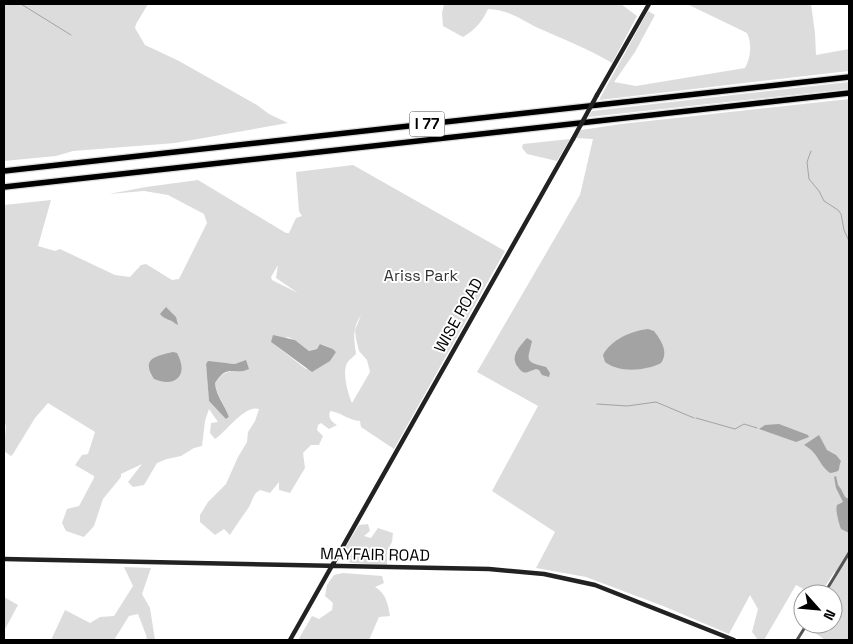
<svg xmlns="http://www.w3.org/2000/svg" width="853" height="644" font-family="'Space Grotesk',sans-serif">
  <rect width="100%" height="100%" fill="#fff"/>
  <path fill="#dcdcdc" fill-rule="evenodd" d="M4,4H148L136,24L135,28L145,45L179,61L257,105L269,114L288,123L175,143L73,151L56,156L4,161Z
    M444,4H621L637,16L612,63C589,49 563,39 538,28C520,19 509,10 488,9C482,22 475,30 463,37L443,26L442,13Z
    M687,4H811L815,33L816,55L849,49V71L599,100L648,11L655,15L635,52L614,82L636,86L745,68C751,57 752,44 747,33Z
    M849,82V89L588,117L592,111Z
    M849,99V640H825L807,627L808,624H833V594H826L836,577L835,571L820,594H813L796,585L764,640H758L752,632L758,609L750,595L729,634L663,606L586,577L536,568L555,532L492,491L538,406L477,372L580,195L593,139L575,138L581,130L621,124Z
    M570,139L557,161L527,154L522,148L523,144Z
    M353,165L505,251L394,449L361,427L360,421C349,421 341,412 330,411C328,418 331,421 337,425L329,429L321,423L318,425L317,430L323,436L319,445H311L303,453L305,468L290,493L279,490V482L270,493L260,490C252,495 253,500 249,507C243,516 236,525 230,535L224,529L215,535L200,522V515L208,502L226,484L238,457L247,442L248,432L255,421L259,409C245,404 226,432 215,439L210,433L211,423L218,422L209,409L205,421L202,446L194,448L181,456L167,459L157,463L144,485L133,487L128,482L142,464L121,474V477L103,499L94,526L84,537L66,531L62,523L67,509L79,506L94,478V476L75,465L82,455L88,454L95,432L48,403L35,418L13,454L11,456L4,451L6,425L4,424V205L51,200L38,246L55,251L60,249L115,275L130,277L141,265L146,264L172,280L179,279L207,223L204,214L168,195L144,191L109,194L146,187L198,180L286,233H289L296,218L302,216L299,211L296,172ZM278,265L276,278L298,293L272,280L271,277ZM361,315L355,330L356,339L359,351L367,360L370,372L352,403C348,394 342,373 347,363C349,360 353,357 356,354C354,339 352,329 361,315ZM288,337L295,340L309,351L317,349L321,344L333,349L336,352L306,369L271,342ZM229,363L235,364L243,371C230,370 223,371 215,383C217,396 225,405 229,417L227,419L209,401L206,364Z
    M368,524L370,531L364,536L371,538L378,528L393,533L392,542L387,551V565L351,563L342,559L343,551L359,525Z
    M124,567L151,568L142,594L150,608L155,640H147L146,635L138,614L129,616L114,640H51L65,610L90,623L100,617L114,616L133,586Z
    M343,573L382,576L384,583L375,587C386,593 388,604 390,616L379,617L369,640H298L312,616L319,619L332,610L333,603L325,596L327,585L334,575Z
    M4,597L18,605L4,631Z"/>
  <path fill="#a3a3a3" d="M166,307L176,317L178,325L176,324C171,319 165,320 160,314Z
    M648,329L654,331C661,340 669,352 661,363C646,371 619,373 605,362L603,355C612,339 631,331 648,329Z
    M273,335L295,340L309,351L317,349L320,344L333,349L336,352L330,361L312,372L271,342Z
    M527,338L532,341C528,360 523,362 546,367L550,373L549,377L542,375L539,370L536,369C527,372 524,376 518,367C509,357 520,346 527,338Z
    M173,352L177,353C189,375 176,388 154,379C140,358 157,356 173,352Z
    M246,360L249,369C233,376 228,363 215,383C216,396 225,405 229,417L226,419L209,401L206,364L208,361L235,364Z
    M779,424L808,435L809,437L796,442L759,429L765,425Z
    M819,435L827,450L836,455L841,461C837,470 843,471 830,473C818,464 819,453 804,445Z
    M836,476L838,485L841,489L845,497L849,499V533L841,529C839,523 835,510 837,505L843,502L836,488L834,477Z"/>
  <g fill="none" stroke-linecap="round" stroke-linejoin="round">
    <path stroke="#a3a3a3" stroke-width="1" d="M21,4L71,35
      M811,151L807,162L809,179L819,191L824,201L838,210L841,214L844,230L849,241
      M597,404L627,406L656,402L694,418
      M696,418L735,429L744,424L757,428"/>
    <g stroke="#dbdbdb" stroke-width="8">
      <path id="highway" d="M4,171L849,77
        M4,187L849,93"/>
    </g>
    <path stroke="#555" stroke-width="3" d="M824,594L849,553
      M797,640L807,624"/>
    <path stroke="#222" stroke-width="4.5" d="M597,95L649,4
      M4,559L489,569L544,574L595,585L734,640
      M290,640L573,139"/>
    <use href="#highway" stroke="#000" stroke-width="5.5"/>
    <path stroke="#222" stroke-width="4.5" d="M573,139L597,95"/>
  </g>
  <g text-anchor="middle" stroke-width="4" stroke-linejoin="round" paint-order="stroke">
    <rect fill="#fff" stroke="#4c4c4c" stroke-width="1" x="409.5" y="111.5" width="35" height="25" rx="4"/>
    <g font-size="15" font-weight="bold" fill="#000">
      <text x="427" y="129">I 77</text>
    </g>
    <g font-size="16" fill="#333" stroke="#fff">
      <text x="421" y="281">Ariss Park</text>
    </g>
    <g font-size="16" fill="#000" stroke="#fff">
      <text transform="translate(458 315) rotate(-61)" y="6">WISE ROAD</text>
      <text transform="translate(375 554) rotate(1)" y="6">MAYFAIR ROAD</text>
    </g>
  </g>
  <rect width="853" height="644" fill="none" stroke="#000000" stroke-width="10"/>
  <g transform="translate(818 609) rotate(117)"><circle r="24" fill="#ffffff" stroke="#999999"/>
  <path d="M0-4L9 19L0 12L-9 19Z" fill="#000000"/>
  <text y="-8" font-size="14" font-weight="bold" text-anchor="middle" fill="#000000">N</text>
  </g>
</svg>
